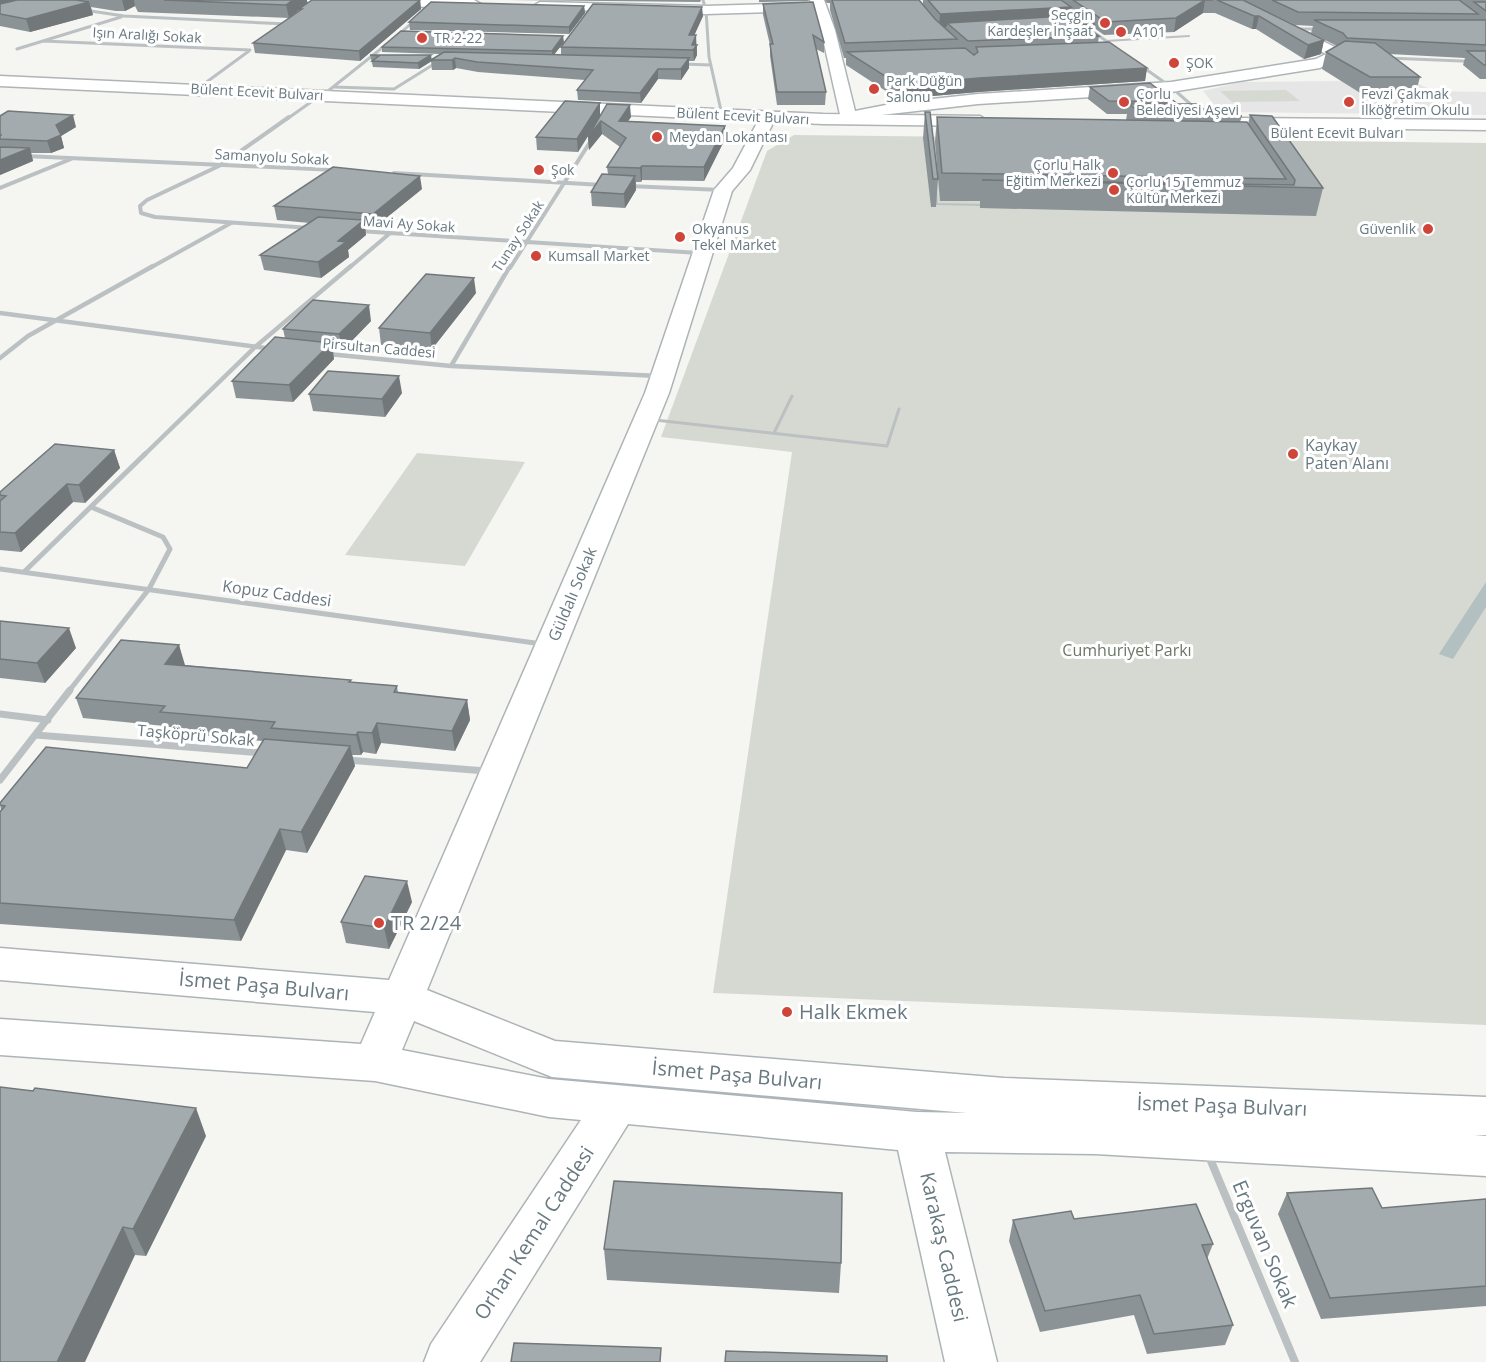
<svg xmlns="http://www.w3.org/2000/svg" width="1486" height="1362" font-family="'Open Sans',sans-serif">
  <rect width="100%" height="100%" fill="#f5f5f2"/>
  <path fill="#e6e6e6" d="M1410,80L1434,91L1486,92V115L1220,112L1203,91L1241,82Z"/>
  <path fill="#d6d9d2" d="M1286,90L1300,101L1232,102L1220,91Z
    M794,135L1486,143V1025L713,993L792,452L661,437L767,151Z
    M417,453L525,462L465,566L345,555Z"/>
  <path fill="#b3c0c2" d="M1486,582V607L1453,659L1439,654Z"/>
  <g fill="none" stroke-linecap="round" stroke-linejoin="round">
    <g stroke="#adb4b7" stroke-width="3">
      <path id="secondary" d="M305,0H474L481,4L474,8L312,4Z
        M810,0H824L835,30L855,111L896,103L978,94L1171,82L1316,59L1326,54L1220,0H1238L1339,49L1343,55L1320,68L1171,92L978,104L872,116L849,124L841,119L821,30Z
        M540,2L706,6L806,3L813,7L806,11L706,14L535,9L533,6Z
        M764,120L772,125L750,170L732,191L669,393L427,990L555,1041L1004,1078L1486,1097V1135H1474L1486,1136V1176L1095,1154L945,1152L997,1362H945L898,1150L628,1124L480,1362H424L431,1344L581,1120L549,1117L375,1081L0,1055V1019L361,1044L375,1012L0,980V948L389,980L645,393L714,190L733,168L758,121ZM414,1021L552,1077L967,1113L917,1112L549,1079L402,1050Z"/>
    </g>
    <g stroke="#afb4b6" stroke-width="3">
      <path id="primary" d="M0,76L823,114L980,116L988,121L980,126L823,124L0,86Z
        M1233,118L1486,120V130L1227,127L1225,123Z"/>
    </g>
    <path stroke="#bbc0c2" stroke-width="2" d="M1106,41L1189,36
      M936,193L937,204L984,205"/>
    <path stroke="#bbc0c2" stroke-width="3" d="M655,420L887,446L899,409
      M774,433L792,396"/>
    <path stroke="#bbc0c2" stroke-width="3" d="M703,0L706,10L709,57L722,115
      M84,10L124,16L287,24
      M1086,27L1115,47
      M1295,29H1318
      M397,36L414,21
      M43,41L250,50
      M17,49L121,17
      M1388,58L1486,62
      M682,64L711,65
      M1140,65L1171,87L1196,109
      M334,87L394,89L439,61
      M197,89L249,51
      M323,95L387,44
      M287,119L311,102"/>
    <path stroke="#bbc0c2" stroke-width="4" d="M289,117L221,165L147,200L140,206L141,213L155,217L310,228
      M25,156L336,170
      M394,173L602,185
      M628,186L722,190
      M0,188L71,159
      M359,231L699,253
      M150,268L231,223
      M349,268L389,234
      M510,268L592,139"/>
    <path stroke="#bbc0c2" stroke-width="4.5" d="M0,313L273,349
      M328,354L451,366L659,376
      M0,358L28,336L153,266
      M451,366L510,266
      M144,455L255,347L351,266"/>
    <path stroke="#bbc0c2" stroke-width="5" d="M0,569L542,644
      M24,572L145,454
      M69,691L149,589L170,549L163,537L91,507"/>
    <path stroke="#bbc0c2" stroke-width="7" d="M0,714L48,720
      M36,735L262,753
      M347,760L486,771
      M0,780L70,690"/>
    <path stroke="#bbc0c2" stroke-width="8" d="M1208,1154L1295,1362"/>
    <use href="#secondary" fill="#fff" fill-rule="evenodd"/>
    <use href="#primary" fill="#fff" fill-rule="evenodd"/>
  </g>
  <path fill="#8c9396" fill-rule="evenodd" d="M0,0H307V3L420,0L421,9L360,61L255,53L253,43L300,11L299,10L289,18L138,12L135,6L125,11H116L91,7L93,15L30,32L0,26Z
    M509,0H701L700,2Z
    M759,0H809L808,1L759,2Z
    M825,0H919L923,5V0H1243L1324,40L1321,54L1304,59L1256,29H1252L1215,13H1203L1174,32L1104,35L1093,27L1092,32L1099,36L1098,43L1147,68L1145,81L978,92L898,99L846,65V58H844L830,10V3H827ZM1071,12L1074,14L1076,16H1070Z
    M1243,0H1486V79H1480L1463,65L1465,58L1389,54L1420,77L1415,96H1365L1322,69L1326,52L1337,46L1311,33L1313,26L1295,25Z
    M763,4L824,42V53L816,49L826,92L825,105H777L770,56V45L763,15Z
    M584,6L585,13L569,34L410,30L409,22Z
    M703,16L694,35L696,45H697V55L694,61H689V68L681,80L658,79L641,103L578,100L577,90L585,80L478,72L456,68L453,70H432L431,61L419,69L373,67L370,55H431V59L440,54L382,52V47L564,42L554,55H561V47Z
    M1090,87L1175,102V104L1212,115L1242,116L1240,122L1248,124L1250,115L1323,188L1316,216L980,208V201H940L935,142L937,117L1126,120L1127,114H1107L1088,99Z
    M600,103V115L631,117L628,121L725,126V139L704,181L642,180L641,182H636V190L625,208L592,206L591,192L608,174L607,167L620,147L602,134L589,150L588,137L594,127L578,152L537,150L536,137Z
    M925,112L938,179L936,207H931L923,138Z
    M0,116L76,127L61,136L64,148L51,153H31L33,161L0,175Z
    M422,189L375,227H365L366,235L348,250L349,257L321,278L264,270L260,255L310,223L277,220L274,206Z
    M476,293L432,349L381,345L379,328Z
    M371,321L342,351L333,350L334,359L293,402L236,398L232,381L285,338L283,329Z
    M402,393L385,417L313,411L309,394Z
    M114,450L120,468L85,503L73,502L21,552L0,550V492Z
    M0,621L76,648L45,683L0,678Z
    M179,645L184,665L351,680V682L397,686L398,693L467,700L470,720L455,751L381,743L376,754L363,752L361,755H352L355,766L307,853L286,850L241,941L0,924V812L1,811L0,803L247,768L263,741L167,732L165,726L83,718L76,698Z
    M412,902L389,949L346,943L341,922Z
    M206,1136L146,1256L135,1255L0,1362Z
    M1287,1193L1382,1208L1486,1199V1306L1321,1319L1278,1214Z
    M1074,1219L1213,1244L1207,1259L1233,1325L1225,1345L1147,1354L1134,1315L1040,1332L1009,1241L1013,1220Z
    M604,1249L841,1263L839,1293L607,1280Z"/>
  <path fill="#72787a" d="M0,0H20L0,6Z
    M122,0H134L135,6L125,11Z
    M293,0H307V4L289,18L286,5Z
    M420,0L421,9L360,61L359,51Z
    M1205,0L1203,13L1174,32L1176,18Z
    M89,2L93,15L30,32L26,19Z
    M584,6L585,13L569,34V27Z
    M702,7L703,16L690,45L689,35Z
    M1071,7L1070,20L947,23V27H939L940,14Z
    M1254,16H1259L1256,29H1252Z
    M696,35L697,55L694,61L693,50L692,45Z
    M563,36L564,42L552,57V51Z
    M1324,40L1321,54L1304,59L1308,45Z
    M431,55L432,61L419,69L418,63Z
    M455,58L456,68L453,70L452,60Z
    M689,58V68L681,80V69Z
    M1147,68L1145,81L978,92L898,99L899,85L979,78Z
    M658,69V79L641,103L640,93Z
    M600,103V116L578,152L577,139Z
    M630,105L631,117L619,134V121Z
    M73,115L76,127L61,136L64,148L51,153L47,141L56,125Z
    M601,121L602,134L589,150L588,137Z
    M725,126V139L704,181V167Z
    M30,148L33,161L0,175V160Z
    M642,166V180L641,182L640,168Z
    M420,176L422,189L375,227L373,214Z
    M635,176L636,190L625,208L624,194Z
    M364,220L366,235L348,250L349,257L321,278L318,262L338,241Z
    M474,278L476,293L432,349L430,333Z
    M369,305L371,321L342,351L339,334Z
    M331,343L334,359L293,402L289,385Z
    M399,376L402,393L385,417L382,399Z
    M114,450L120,468L85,503L79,485Z
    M67,484L73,502L21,552L15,533Z
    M69,628L76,648L45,683L37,663Z
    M179,645L185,665L171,684L165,664Z
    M467,700L470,720L455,751L452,731Z
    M377,723L381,743L376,754L372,733Z
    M358,732L363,752L361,755L356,735Z
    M350,746L355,766L307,853L301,832Z
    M280,829L286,850L241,941L234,920Z
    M407,881L412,902L389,949L384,928Z
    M196,1108L206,1136L146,1256L133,1229Z
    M123,1227L135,1255L85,1362H57Z"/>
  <path fill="#a3abaf" stroke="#72787a" stroke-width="1.5" d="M17,0H76L89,2L26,19L0,14V4Z
    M164,0H293L286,5Z
    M312,0H420L359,51L253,43L302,9H299Z
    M832,0H919L935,19L957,39L845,43Z
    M928,0H1061L1071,7L940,14Z
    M1073,0H1213H1205L1176,18L1106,22Z
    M1217,0H1243L1324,40L1308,45L1259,16H1254Z
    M1272,0H1459L1478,14L1298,12Z
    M431,2L584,6L569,27L409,22Z
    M813,2L824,42L813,35L826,92H777L770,44H773L763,4Z
    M1474,2H1486V11Z
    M593,4L702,7L689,35H696L692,45H697L693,50L561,47Z
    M1081,15L1094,24L1082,25L1099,36L968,41L947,23Z
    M1314,20H1486V45L1347,38L1343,33Z
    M401,31L563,36L552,51L382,47Z
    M1345,41L1375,43L1420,77H1370L1326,52Z
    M1109,42L1147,68L979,78L899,85L847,52L965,48L974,55L978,52L976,47Z
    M1467,51H1486V65H1484Z
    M444,52L689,58L681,69H658L640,93L577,90L593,70L477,62L455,58L452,60H431Z
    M370,55H431L418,63L372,61L379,56Z
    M1150,83L1175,102L1109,101L1090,87Z
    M565,101L600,103L577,139L536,137Z
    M607,104L630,105L619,121L725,126L704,167L649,166H642L640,168L607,167L626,138L601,121L588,137Z
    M1129,104H1197L1212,115L1242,116L1142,114Z
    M8,111L73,115L56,125L61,135L47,141L0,139V135H2H0V116Z
    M925,112H930L938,179H933Z
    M1250,115L1272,116L1323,188L982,180L1294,185L1295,180Z
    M937,117L1247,122L1286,179L942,173Z
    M0,147L30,148L0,160Z
    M333,167L420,176L373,214L274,206Z
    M602,174L635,176L624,194L591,192Z
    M318,217L364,220L338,241L346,242L318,262L260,255Z
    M426,274L474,278L430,333L379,328Z
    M313,300L369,305L339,334L283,329Z
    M275,337L331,343L289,385L232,381Z
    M328,371L399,376L382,399L309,394Z
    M55,444L114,450L79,485L67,484L15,533L0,532V501L6,496L0,495V492Z
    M0,621L69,628L37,663L0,659Z
    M121,640L179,645L165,664L351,680L349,682L397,686L394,692L467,700L452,731L377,723L372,733L358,732L356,735L271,728L275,722L160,712L165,706L76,698Z
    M264,739L350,746L301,832L280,829L234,920L0,903V812L5,806L0,805V803L46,747L247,768Z
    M365,876L407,881L384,928L341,922Z
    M0,1087L33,1091L35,1088L196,1108L133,1229L123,1227L57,1362H0Z
    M614,1181L842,1193L841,1263L604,1249Z
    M1372,1188L1382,1208L1486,1199V1286L1330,1298L1287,1193Z
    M1196,1204L1213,1244L1202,1245L1233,1325L1154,1334L1140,1295L1045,1311L1013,1220L1071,1211L1074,1219Z
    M514,1343L661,1348L660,1362H511Z
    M726,1351L887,1356V1362H725Z"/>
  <g fill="#cf4539" stroke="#fff" stroke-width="2">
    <circle cx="1105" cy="23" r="6"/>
    <circle cx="1121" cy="32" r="6"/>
    <circle cx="422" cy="38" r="6"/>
    <circle cx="1174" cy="63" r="6"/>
    <circle cx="874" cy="89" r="6"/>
    <circle cx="1124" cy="102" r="6"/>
    <circle cx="1349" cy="102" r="6"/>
    <circle cx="657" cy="137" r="6"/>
    <circle cx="539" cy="170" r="6"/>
    <circle cx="1113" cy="173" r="6"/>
    <circle cx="1114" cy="190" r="6"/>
    <circle cx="1428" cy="229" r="6"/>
    <circle cx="680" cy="237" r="6"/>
    <circle cx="536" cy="256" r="6"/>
    <circle cx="1293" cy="454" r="6"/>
    <circle cx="379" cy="923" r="6"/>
    <circle cx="787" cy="1012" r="6"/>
  </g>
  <g text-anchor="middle" stroke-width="6" stroke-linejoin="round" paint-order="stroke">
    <g font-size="14" fill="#687980" stroke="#fff" text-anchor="start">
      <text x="1093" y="20" text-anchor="end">Seçgin<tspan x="1093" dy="16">Kardeşler İnşaat</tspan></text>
      <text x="1133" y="37">A101</text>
      <text x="434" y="43">TR 2-22</text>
      <text x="1186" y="68">ŞOK</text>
      <text x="886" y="86">Park Düğün<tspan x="886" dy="16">Salonu</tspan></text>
      <text x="1136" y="99">Çorlu<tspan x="1136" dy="16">Belediyesi Aşevi</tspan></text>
      <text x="1361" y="99">Fevzi Çakmak<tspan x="1361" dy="16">İlköğretim Okulu</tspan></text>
      <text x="669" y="142">Meydan Lokantası</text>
      <text x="1101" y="170" text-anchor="end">Çorlu Halk<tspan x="1101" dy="16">Eğitim Merkezi</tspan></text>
      <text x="551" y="175">Şok</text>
      <text x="1126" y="187">Çorlu 15 Temmuz<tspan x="1126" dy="16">Kültür Merkezi</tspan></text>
      <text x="692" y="234">Okyanus<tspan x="692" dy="16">Tekel Market</tspan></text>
      <text x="1416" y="234" text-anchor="end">Güvenlik</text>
      <text x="548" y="261">Kumsall Market</text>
    </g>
    <g font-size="14" fill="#687980" stroke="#fff">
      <text transform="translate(147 35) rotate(3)" y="5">Işın Aralığı Sokak</text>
      <text transform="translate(257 92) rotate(3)" y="5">Bülent Ecevit Bulvarı</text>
      <text transform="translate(743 116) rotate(3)" y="5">Bülent Ecevit Bulvarı</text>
      <text x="1337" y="138">Bülent Ecevit Bulvarı</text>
      <text transform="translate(272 157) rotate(3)" y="5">Samanyolu Sokak</text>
      <text transform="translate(409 224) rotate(4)" y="5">Mavi Ay Sokak</text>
      <text transform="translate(518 236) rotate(-57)" y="5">Tunay Sokak</text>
      <text transform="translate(379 348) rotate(5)" y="5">Pirsultan Caddesi</text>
    </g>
    <g font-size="16" fill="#687980" stroke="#fff" text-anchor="start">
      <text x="1305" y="451">Kaykay<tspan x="1305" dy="18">Paten Alanı</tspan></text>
    </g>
    <g font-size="16" fill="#687980" stroke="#fff">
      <text transform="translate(277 593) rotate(8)" y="6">Kopuz Caddesi</text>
      <text transform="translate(572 594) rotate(-67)" y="6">Güldalı Sokak</text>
      <text transform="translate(196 735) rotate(5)" y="6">Taşköprü Sokak</text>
    </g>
    <g font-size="16" fill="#6c7866" stroke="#fff">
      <text x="1127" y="656">Cumhuriyet Parkı</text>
    </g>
    <g font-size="20" fill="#687980" stroke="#fff" text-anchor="start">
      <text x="391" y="930">TR 2/24</text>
      <text x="799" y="1019">Halk Ekmek</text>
    </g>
    <g font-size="20" fill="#687980" stroke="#fff">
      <text transform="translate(264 986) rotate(5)" y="7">İsmet Paşa Bulvarı</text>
      <text transform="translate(737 1075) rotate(5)" y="7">İsmet Paşa Bulvarı</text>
      <text transform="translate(1222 1106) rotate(2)" y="7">İsmet Paşa Bulvarı</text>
      <text transform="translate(534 1233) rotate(-57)" y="7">Orhan Kemal Caddesi</text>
      <text transform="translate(1265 1244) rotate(67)" y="7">Erguvan Sokak</text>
      <text transform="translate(944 1247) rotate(77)" y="7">Karakaş Caddesi</text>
    </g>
  </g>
</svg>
